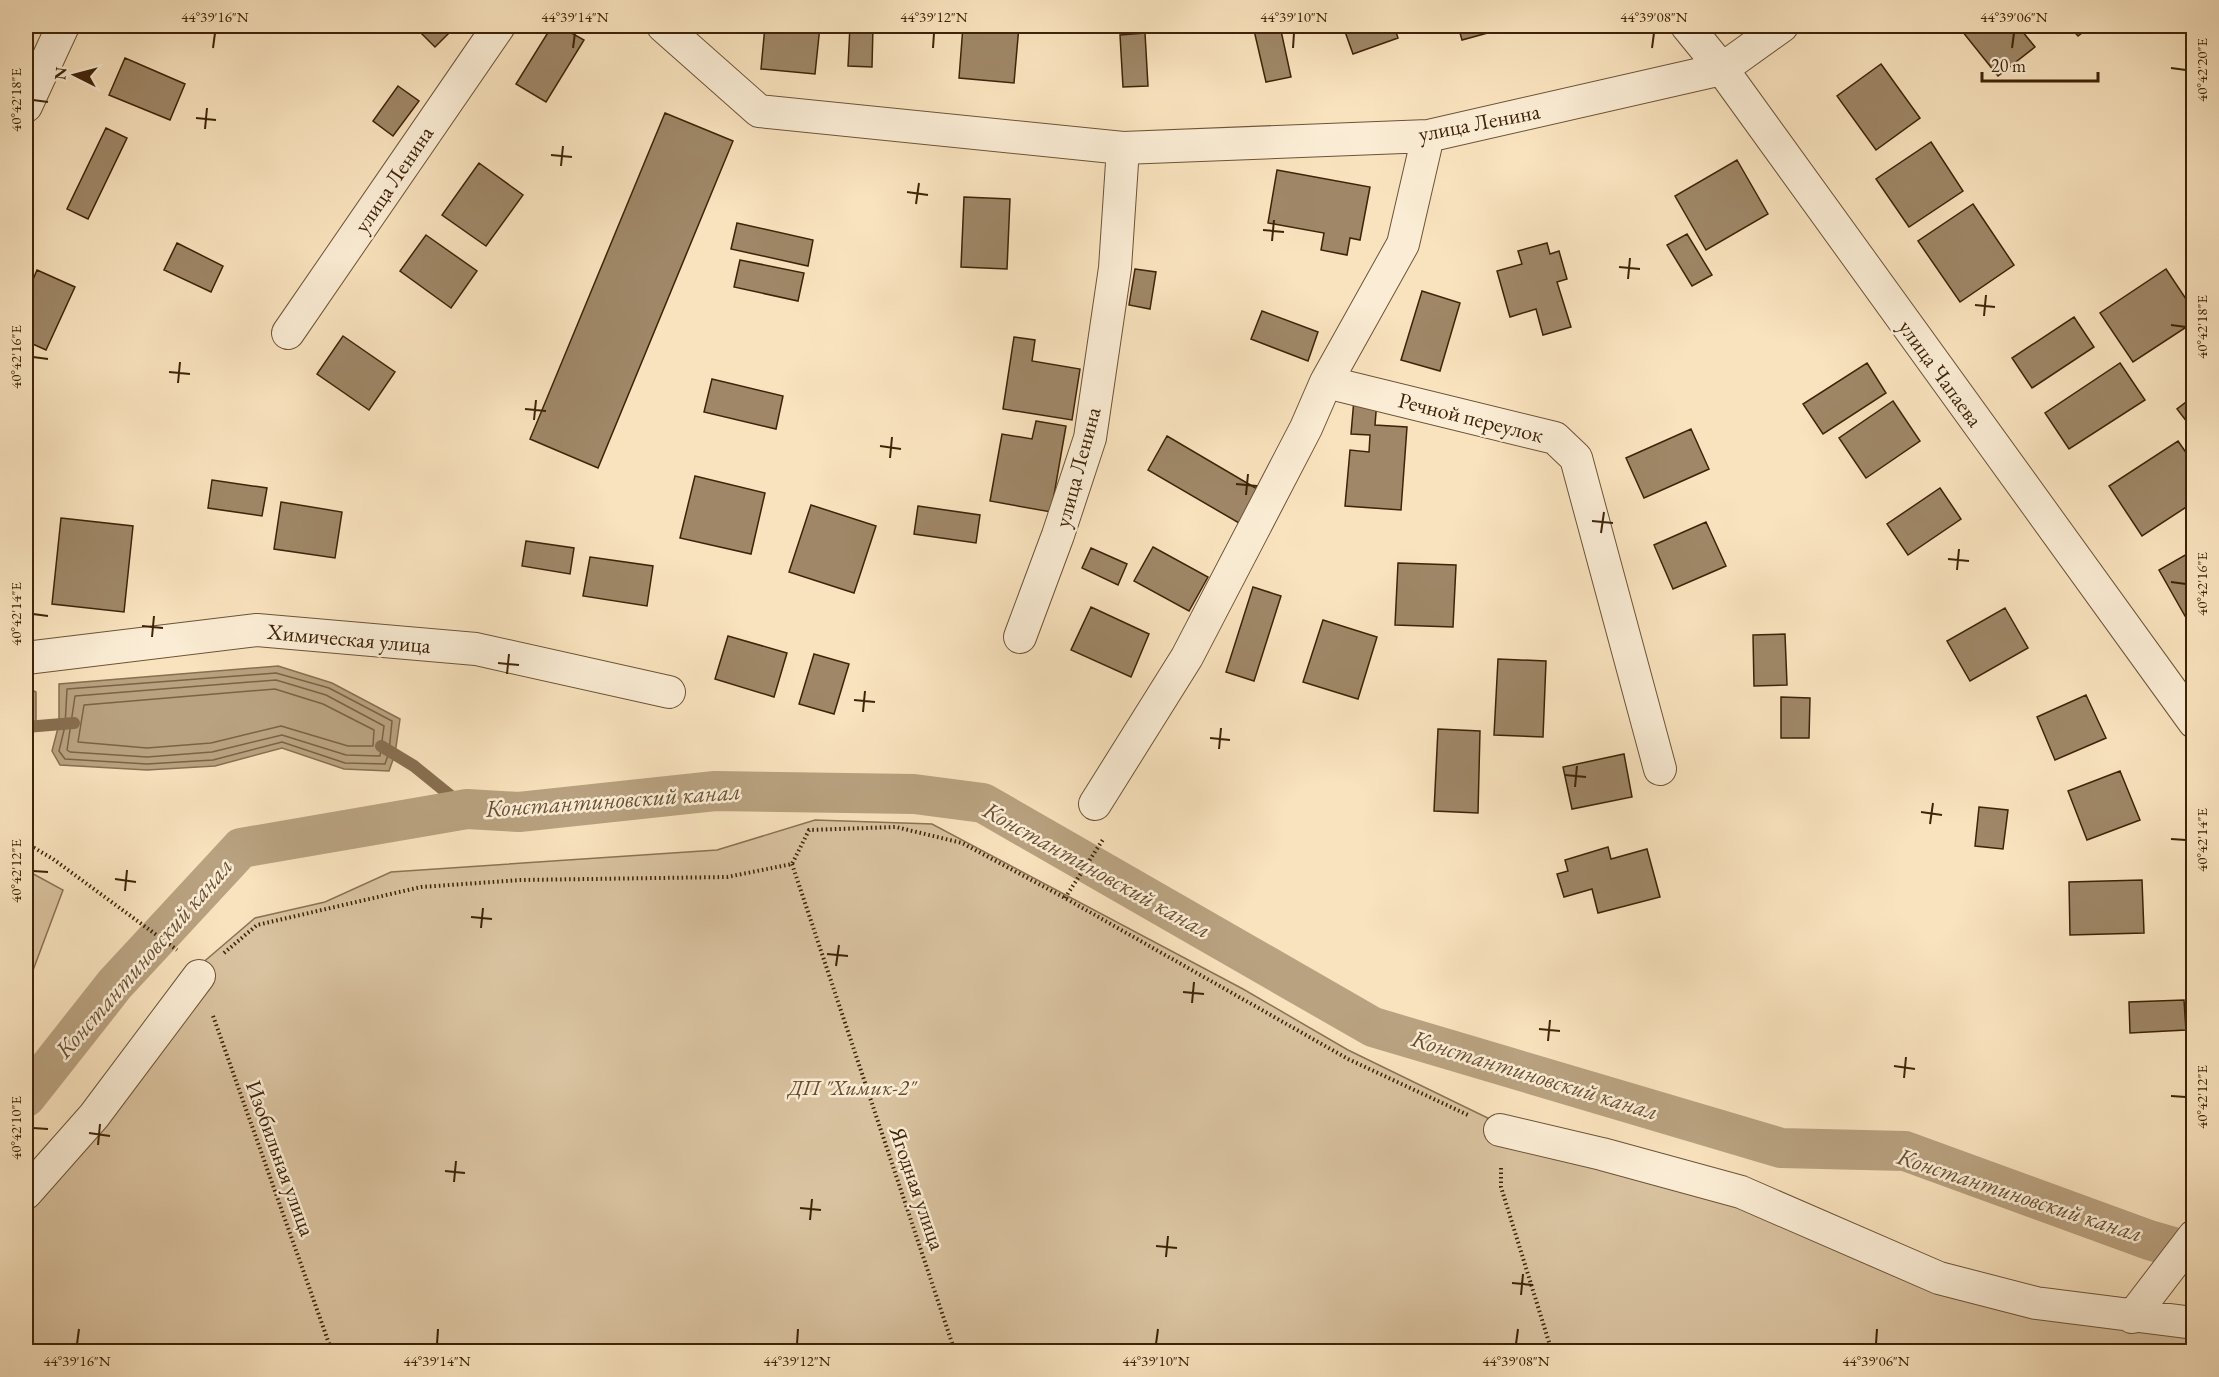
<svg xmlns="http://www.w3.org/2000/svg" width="2219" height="1377" font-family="'EB Garamond',serif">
  <rect width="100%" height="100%" fill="#f9e3be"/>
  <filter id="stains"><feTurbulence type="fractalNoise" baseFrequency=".00333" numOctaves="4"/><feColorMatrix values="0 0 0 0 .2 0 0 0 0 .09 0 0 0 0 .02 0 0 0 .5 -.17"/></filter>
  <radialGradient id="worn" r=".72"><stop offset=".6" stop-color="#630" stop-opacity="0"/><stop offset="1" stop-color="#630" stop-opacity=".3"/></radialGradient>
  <path fill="#d9c29f" stroke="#8c7254" stroke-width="1.5" d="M815,820L932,824L1243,989L1348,1050L1500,1124L1938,1272L2193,1315V1351H26V1177L200,965L255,918L325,902L391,872L717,850Z
    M26,870L63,890L26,989Z"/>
  <path fill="#b9a280" stroke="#886f50" stroke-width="1.5" d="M278,666L332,683L400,719L395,754L389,771L344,769L282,748L215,766L147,770L60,765L52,751L59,724V684Z
    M26,687L36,692V726L26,744Z"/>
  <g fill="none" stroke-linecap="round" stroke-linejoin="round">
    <path stroke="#7c6244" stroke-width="1.5" d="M276,673L329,688L392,721L389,752L385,764L345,763L282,742L213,760L147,764L65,759L59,751L65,726L67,689Z
      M276,680L326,695L384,726L380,756L346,755L282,735L212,752L147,757L70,752L67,750L75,696Z
      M275,689L323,704L374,730L373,746H348L281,726L211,743L147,748L78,742L84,705Z"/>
    <path stroke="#886f50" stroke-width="12" d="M26,727L74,723
      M381,746L414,766L467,809"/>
    <path stroke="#b9a280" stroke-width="40" d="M26,1097L115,984L241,848L467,809L519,812L715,791L914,794L983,803L1373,1027L1781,1148L1905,1151L2149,1240L2194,1253"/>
  </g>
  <path fill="#9f8767" stroke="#3e2308" stroke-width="1.5" d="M414,26H456L435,47Z
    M552,26H559L584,40L546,102L516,84Z
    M765,26H820L815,74L761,69Z
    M850,26H873L872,67L848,66Z
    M963,26H1019L1014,83L959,78Z
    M1253,26H1280L1291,77L1266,82Z
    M1343,26H1394L1398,38L1353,54Z
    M1458,26H1513L1462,40Z
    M1958,26H2018L2035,47L1998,76Z
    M2069,26H2091L2078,36Z
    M1145,33L1148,86L1123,87L1120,35Z
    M125,58L185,84L170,120L109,95Z
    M1881,64L1920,118L1876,150L1837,96Z
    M398,86L419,101L393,136L373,121Z
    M665,113L733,141L598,468L530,439Z
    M106,128L127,138L88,219L67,209Z
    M1931,142L1963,191L1909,227L1876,179Z
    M1737,160L1768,214L1706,250L1675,196Z
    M479,163L523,195L486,246L442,215Z
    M1277,170L1370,187L1360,240L1350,238L1347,255L1321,250L1324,233L1268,223Z
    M964,197L1010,199L1007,269L961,267Z
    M1973,204L2014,265L1960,302L1918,241Z
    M737,223L813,240L808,266L731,249Z
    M1687,234L1712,275L1692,286L1667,245Z
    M426,235L477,271L451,308L400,271Z
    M177,243L223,266L211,292L164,270Z
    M1547,243L1550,254L1559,251L1567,279L1557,282L1571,327L1543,335L1536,309L1510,317L1497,271L1522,264L1518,251Z
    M740,260L804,273L798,301L734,287Z
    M1135,269L1156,272L1150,309L1129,305Z
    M2166,269L2194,311V322L2133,362L2100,313Z
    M37,270L75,287L46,350L26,341V296Z
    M1422,291L1460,303L1440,371L1401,360Z
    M1262,311L1318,332L1308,361L1251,339Z
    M2074,317L2094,347L2032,388L2012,358Z
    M343,336L395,372L369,410L317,374Z
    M1014,337L1035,340L1032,361L1080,369L1072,420L1003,409Z
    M1867,363L1886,393L1823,434L1803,404Z
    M2120,363L2145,400L2069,449L2045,413Z
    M712,379L783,396L776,429L704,412Z
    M2194,396V431L2177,409Z
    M1354,399L1377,400L1375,425L1407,427L1401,510L1345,506L1350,450L1369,452L1370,435L1351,434Z
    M1893,401L1920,441L1866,478L1839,438Z
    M1036,421L1066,426L1051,512L990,501L1002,434L1032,439Z
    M1691,429L1709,469L1644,498L1626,458Z
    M1167,436L1259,490L1239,523L1148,470Z
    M2178,441L2194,464V502L2142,536L2109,486Z
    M695,476L765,493L751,554L680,538Z
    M212,480L267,488L262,516L208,508Z
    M1940,488L1961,519L1908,555L1887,524Z
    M281,502L342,512L335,558L274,549Z
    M811,505L876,526L854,593L789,572Z
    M918,506L980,515L976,543L914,534Z
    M61,518L133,526L124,612L52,604Z
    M1706,522L1726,566L1673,589L1654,545Z
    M526,541L574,548L570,574L522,566Z
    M1153,547L1208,577L1189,611L1134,581Z
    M1091,548L1127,564L1118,585L1082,568Z
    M2194,550V611L2185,616L2159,570Z
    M590,557L653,566L647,606L583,596Z
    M1398,563L1456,565L1453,627L1395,625Z
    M1253,587L1281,596L1254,681L1226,672Z
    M1091,607L1149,634L1131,677L1071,650Z
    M2005,608L2028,648L1970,681L1947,641Z
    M1323,620L1377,637L1358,699L1303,682Z
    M1785,634L1787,685L1754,686L1753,635Z
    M728,636L787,653L774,697L715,679Z
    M814,654L849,664L834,714L799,704Z
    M1498,659L1546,661L1543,737L1494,735Z
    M2086,695L2106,738L2055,760L2037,717Z
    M1781,697L1810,698L1809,738H1781Z
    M1438,729L1480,731L1478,813L1434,811Z
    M1624,754L1632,797L1572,809L1563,767Z
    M2120,771L2140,820L2087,840L2068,791Z
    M1979,807L2008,810L2003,849L1975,846Z
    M1608,847L1611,859L1647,849L1660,897L1598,913L1592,889L1564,897L1557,874L1568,871L1565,860Z
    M2142,880L2144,933L2070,935L2069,882Z
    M2184,1000L2186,1030L2130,1033L2129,1002Z"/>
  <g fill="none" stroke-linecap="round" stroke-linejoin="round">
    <g stroke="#6d5336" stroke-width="34">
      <path id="street" d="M663,26L759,111L1123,148L1428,136L1722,69L1782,26
        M1687,26L1722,69L2194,722
        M26,106L63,26
        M288,333L499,26
        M1326,382L1555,438L1576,458L1660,769
        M1020,637L1058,535L1090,438L1115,268L1123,148
        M26,658L257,630L476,649L669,692
        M1095,804L1187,657L1306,428L1326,382L1403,244L1428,136
        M1500,1130L1602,1154L1741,1192L1939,1278L2036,1303L2194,1323
        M26,1193L94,1116L199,976
        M2132,1317L2194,1236"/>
    </g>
    <path stroke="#3e2308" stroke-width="4" stroke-dasharray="1.5 3" stroke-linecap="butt" d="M26,843L53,859L177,950
      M792,864L955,1352
      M1065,898L1104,838
      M224,953L257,925L421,887L521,880L727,877L792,864L809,830L896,827L962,843L1065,898L1348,1059L1468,1115
      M213,1016L332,1352
      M1501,1168V1187L1552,1352"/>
    <use href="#street" stroke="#fbedd5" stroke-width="32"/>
  </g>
  <path fill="none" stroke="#3e2308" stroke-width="2" d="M213,48L215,33M573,48L575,33M933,48L934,33M1293,48L1294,33M1652,48L1654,33M2012,48L2014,33M2171,68L2186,70M33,100L48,102M196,118L216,120M205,129L207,108M551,155L572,157M561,166L563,146M907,192L928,195M916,204L919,183M1263,230L1284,232M1272,241L1274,220M1619,267L1640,269M1628,279L1630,258M1975,305L1995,307M1984,316L1986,295M2171,325L2186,327M33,357L48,359M169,372L190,374M178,383L180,362M525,409L546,411M534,420L536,400M880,446L901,449M890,458L892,437M1236,484L1257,486M1246,495L1248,474M1592,521L1613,523M1601,533L1604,512M1948,559L1969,561M1957,570L1959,549M2171,582L2186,584M33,614L48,616M142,626L163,628M152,637L154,616M498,663L519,665M507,674L509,654M854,700L875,702M863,712L865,691M1210,738L1230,740M1219,749L1221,728M1565,775L1586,777M1575,787L1577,766M1921,812L1942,815M1930,824L1933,803M2171,839L2186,840M33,871L48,872M115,879L136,882M125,891L127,870M471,917L492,919M481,928L483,908M827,954L848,956M836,966L839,945M1183,992L1204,994M1192,1003L1194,982M1539,1029L1560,1031M1548,1041L1550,1020M1894,1066L1915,1069M1904,1078L1906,1057M2171,1096L2186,1097M33,1128L48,1129M89,1133L110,1136M98,1145L100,1124M445,1171L465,1173M454,1182L456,1161M800,1208L821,1210M810,1220L812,1199M1156,1246L1177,1248M1166,1257L1168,1236M1512,1283L1533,1285M1521,1295L1523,1274M77,1344L79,1329M437,1344L438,1329M797,1344L798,1329M1156,1344L1158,1329M1516,1344L1518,1329M1876,1344L1877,1329"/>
  <g text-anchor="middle" stroke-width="5" stroke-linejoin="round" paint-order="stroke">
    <g font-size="22" fill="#3e2308" stroke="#fbedd5">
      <text transform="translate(1479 122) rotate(-11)" y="8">улица Ленина</text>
      <text transform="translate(393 179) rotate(-56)" y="8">улица Ленина</text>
      <text transform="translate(1941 373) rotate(54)" y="8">улица Чапаева</text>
      <text transform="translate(1471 417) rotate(14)" y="8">Речной переулок</text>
      <text transform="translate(1077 467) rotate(-75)" y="8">улица Ленина</text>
      <text transform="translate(349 638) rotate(5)" y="8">Химическая улица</text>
      <text transform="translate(281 1158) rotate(70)" y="8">Изобильная улица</text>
      <text transform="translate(918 1188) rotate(71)" y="8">Ягодная улица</text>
    </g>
    <g font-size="22" font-style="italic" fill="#654b2e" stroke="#fbedd5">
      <text x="852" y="1095">ДП "Химик-2"</text>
    </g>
    <g font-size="24" font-style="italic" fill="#694f32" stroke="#fbedd5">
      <text transform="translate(613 800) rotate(-4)" y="8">Константиновский канал</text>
      <text transform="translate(1097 870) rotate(29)" y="8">Константиновский канал</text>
      <text transform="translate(144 958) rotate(-49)" y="8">Константиновский канал</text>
      <text transform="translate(1535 1075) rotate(17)" y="8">Константиновский канал</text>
      <text transform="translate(2020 1195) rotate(18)" y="8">Константиновский канал</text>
    </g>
  </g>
  <rect width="2219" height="1377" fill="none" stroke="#f9e3be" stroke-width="66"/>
  <g transform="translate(75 75) rotate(276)" stroke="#fbedd5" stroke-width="4.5" paint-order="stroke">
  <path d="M0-4.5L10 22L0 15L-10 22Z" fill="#3e2308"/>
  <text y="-9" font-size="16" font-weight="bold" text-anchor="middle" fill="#3e2308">N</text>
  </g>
  <path d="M1982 72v9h116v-9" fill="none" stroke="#3e2308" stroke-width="3"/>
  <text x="1991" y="72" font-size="18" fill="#3e2308" stroke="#fbedd5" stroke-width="4.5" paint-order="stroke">20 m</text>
  <rect x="33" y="33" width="2153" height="1311" fill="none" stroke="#3e2308" stroke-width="2"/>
  <g font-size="15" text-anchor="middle" fill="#3e2308">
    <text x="215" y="22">44°39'16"N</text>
    <text x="575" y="22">44°39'14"N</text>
    <text x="934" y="22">44°39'12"N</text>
    <text x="1294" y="22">44°39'10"N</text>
    <text x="1654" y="22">44°39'08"N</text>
    <text x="2014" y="22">44°39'06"N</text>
    <text transform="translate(2202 70) rotate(-90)" y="5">40°42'20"E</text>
    <text transform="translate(16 100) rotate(-90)" y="5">40°42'18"E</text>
    <text transform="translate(2202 327) rotate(-90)" y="5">40°42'18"E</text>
    <text transform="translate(16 357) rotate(-90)" y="5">40°42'16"E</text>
    <text transform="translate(2202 584) rotate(-90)" y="5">40°42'16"E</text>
    <text transform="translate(16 614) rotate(-90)" y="5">40°42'14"E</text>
    <text transform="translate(2202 840) rotate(-90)" y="5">40°42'14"E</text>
    <text transform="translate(16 871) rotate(-90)" y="5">40°42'12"E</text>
    <text transform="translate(2202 1097) rotate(-90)" y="5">40°42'12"E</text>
    <text transform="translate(16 1128) rotate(-90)" y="5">40°42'10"E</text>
    <text x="77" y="1366">44°39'16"N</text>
    <text x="437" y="1366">44°39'14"N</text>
    <text x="797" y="1366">44°39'12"N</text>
    <text x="1156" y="1366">44°39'10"N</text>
    <text x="1516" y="1366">44°39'08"N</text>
    <text x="1876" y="1366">44°39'06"N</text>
  </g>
  <rect width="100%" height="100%" filter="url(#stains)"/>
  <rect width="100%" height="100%" fill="url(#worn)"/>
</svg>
